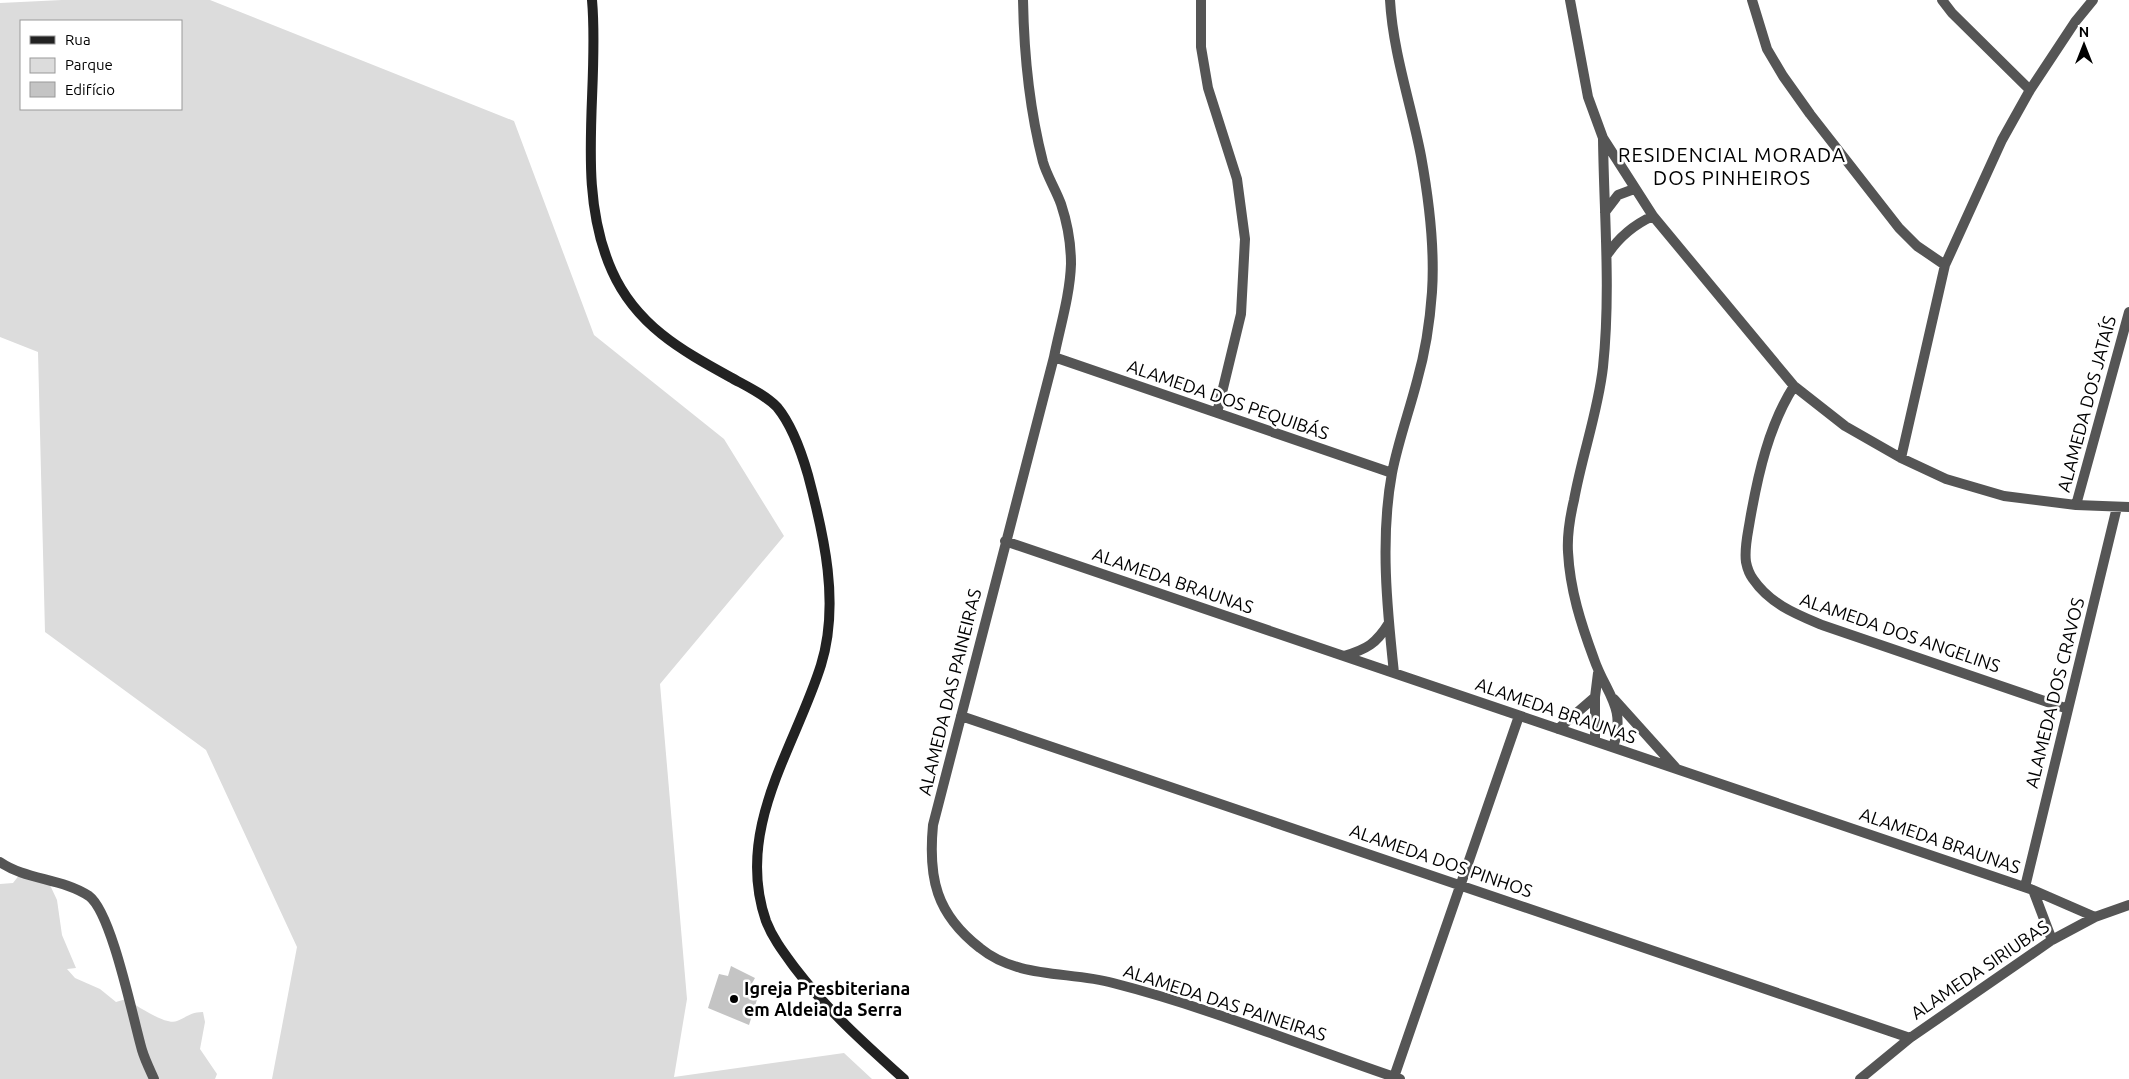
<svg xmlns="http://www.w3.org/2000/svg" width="2129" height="1079" font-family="Ubuntu,sans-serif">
  <rect width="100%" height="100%" fill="#fff"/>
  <path fill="#dcdcdc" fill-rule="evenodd" d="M62,0H210L514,121L594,335L724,439L784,536L660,684L687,999L674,1077L844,1053L872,1079H272L297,947L206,750L45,632L38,352L0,337V3ZM181,21V109H21V21Z
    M20,874L50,885L57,900L62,935L76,968L67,969L75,978L100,989L116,1002L126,999C136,1005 166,1026 177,1021C187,1017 191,1012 203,1012L205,1022L200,1049L217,1074L215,1079H0V884L13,883Z"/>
  <path fill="#c4c4c4" d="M731,966L755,978L751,985L760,990L749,1025L708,1008L719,974L728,976Z"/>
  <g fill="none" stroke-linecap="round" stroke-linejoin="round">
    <path stroke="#555" stroke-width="10" d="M1023,0C1024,55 1029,108 1043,162C1047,176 1056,190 1061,204C1067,222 1071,244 1071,264C1070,295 1060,327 1054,357L933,825C928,878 936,914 980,948C1018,979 1069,971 1113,983C1211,1008 1305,1047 1400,1079
      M1201,0V47L1208,88L1237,179L1245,239L1241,314L1217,413
      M1390,0C1393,53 1411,104 1421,156C1429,200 1435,247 1432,292C1430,321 1425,353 1417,381C1409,412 1398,442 1392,473C1380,538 1387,608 1394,673
      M1570,0L1588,97L1603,138L1653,216L1794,386L1845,426L1901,458L1946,479L2004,496L2076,505L2129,507
      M1752,0L1767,49L1783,76L1810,114L1899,228L1917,246L1945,265
      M1942,0L1952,13L2030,90
      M1603,139C1604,215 1611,291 1603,367C1598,412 1582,455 1574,500C1570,517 1567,535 1568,552C1570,590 1581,624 1594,659C1606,694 1627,707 1613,747
      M1605,212L1618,195L1634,189
      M1607,255C1619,237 1633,225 1653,216
      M1054,357L1392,473
      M1794,386C1769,425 1758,474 1750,520C1748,533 1744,548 1746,562C1747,567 1750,575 1753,579C1770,604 1796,614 1822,625L2068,709
      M1901,458L1945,265L2002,140L2030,90L2075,22L2093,0
      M2076,505L2129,312
      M1005,541L2033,890L2095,917
      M1344,656C1367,649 1376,644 1389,623
      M1614,699L1676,768
      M961,716L1910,1038
      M1558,729L1595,697
      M1595,741V697L1598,673
      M0,862C26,880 62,878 89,896C112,913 133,1019 142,1050C145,1060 150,1070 154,1079
      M2025,887L2117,507
      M2033,890L2052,940
      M1394,1077L1519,716
      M1860,1079L1910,1038L2052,940L2095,917L2129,905"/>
    <path stroke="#222" stroke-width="10" d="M592,0C600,89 574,186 612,271C636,325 681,350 730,377C746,386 764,394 777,407C791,424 802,454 808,475C824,535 840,604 821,665C795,748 734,829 766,921C773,939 784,953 795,968C827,1010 865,1044 904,1079"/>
  </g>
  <circle fill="#000" stroke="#fff" stroke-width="2" cx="734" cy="999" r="5"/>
  <g text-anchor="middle" stroke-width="5" stroke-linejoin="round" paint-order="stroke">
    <g font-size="18" fill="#000" stroke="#fff">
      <text transform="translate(1228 400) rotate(19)" y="6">ALAMEDA DOS PEQUIBÁS</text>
      <text transform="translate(2087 404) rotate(-75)" y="6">ALAMEDA DOS JATAÍS</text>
      <text transform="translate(1173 581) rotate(19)" y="6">ALAMEDA BRAUNAS</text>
      <text transform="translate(1900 633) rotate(19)" y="6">ALAMEDA DOS ANGELINS</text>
      <text transform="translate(950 692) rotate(-76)" y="6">ALAMEDA DAS PAINEIRAS</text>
      <text transform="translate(2055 693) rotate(-76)" y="6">ALAMEDA DOS CRAVOS</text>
      <text transform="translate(1556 711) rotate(19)" y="6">ALAMEDA BRAUNAS</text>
      <text transform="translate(1940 841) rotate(19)" y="6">ALAMEDA BRAUNAS</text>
      <text transform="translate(1441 861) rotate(19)" y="6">ALAMEDA DOS PINHOS</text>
      <text transform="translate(1980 970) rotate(-34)" y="6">ALAMEDA SIRIUBAS</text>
      <text transform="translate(1225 1003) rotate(18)" y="6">ALAMEDA DAS PAINEIRAS</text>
    </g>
    <g font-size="18" font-weight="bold" fill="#000" stroke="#fff" text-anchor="start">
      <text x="744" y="995">Igreja Presbiteriana<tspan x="744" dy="21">em Aldeia da Serra</tspan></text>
    </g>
    <g font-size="20" letter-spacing="1" fill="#000" stroke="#fff">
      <text x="1732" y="162">RESIDENCIAL MORADA<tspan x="1732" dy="23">DOS PINHEIROS</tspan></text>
    </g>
  </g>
  <rect x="20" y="20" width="162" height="90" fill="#ffffff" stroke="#999999"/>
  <rect x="30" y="36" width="25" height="8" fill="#222222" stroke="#999999"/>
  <text x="65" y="45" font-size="15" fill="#000000">Rua</text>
  <rect x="30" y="58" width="25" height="15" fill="#dcdcdc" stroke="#999999"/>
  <text x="65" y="70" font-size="15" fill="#000000">Parque</text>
  <rect x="30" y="82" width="25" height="15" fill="#c4c4c4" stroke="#999999"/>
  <text x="65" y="95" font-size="15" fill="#000000">Edifício</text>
  <g transform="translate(2084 45)" stroke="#ffffff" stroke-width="4" paint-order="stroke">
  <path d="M0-4L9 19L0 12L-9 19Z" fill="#000000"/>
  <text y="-8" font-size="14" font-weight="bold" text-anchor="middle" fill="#000000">N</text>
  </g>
</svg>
